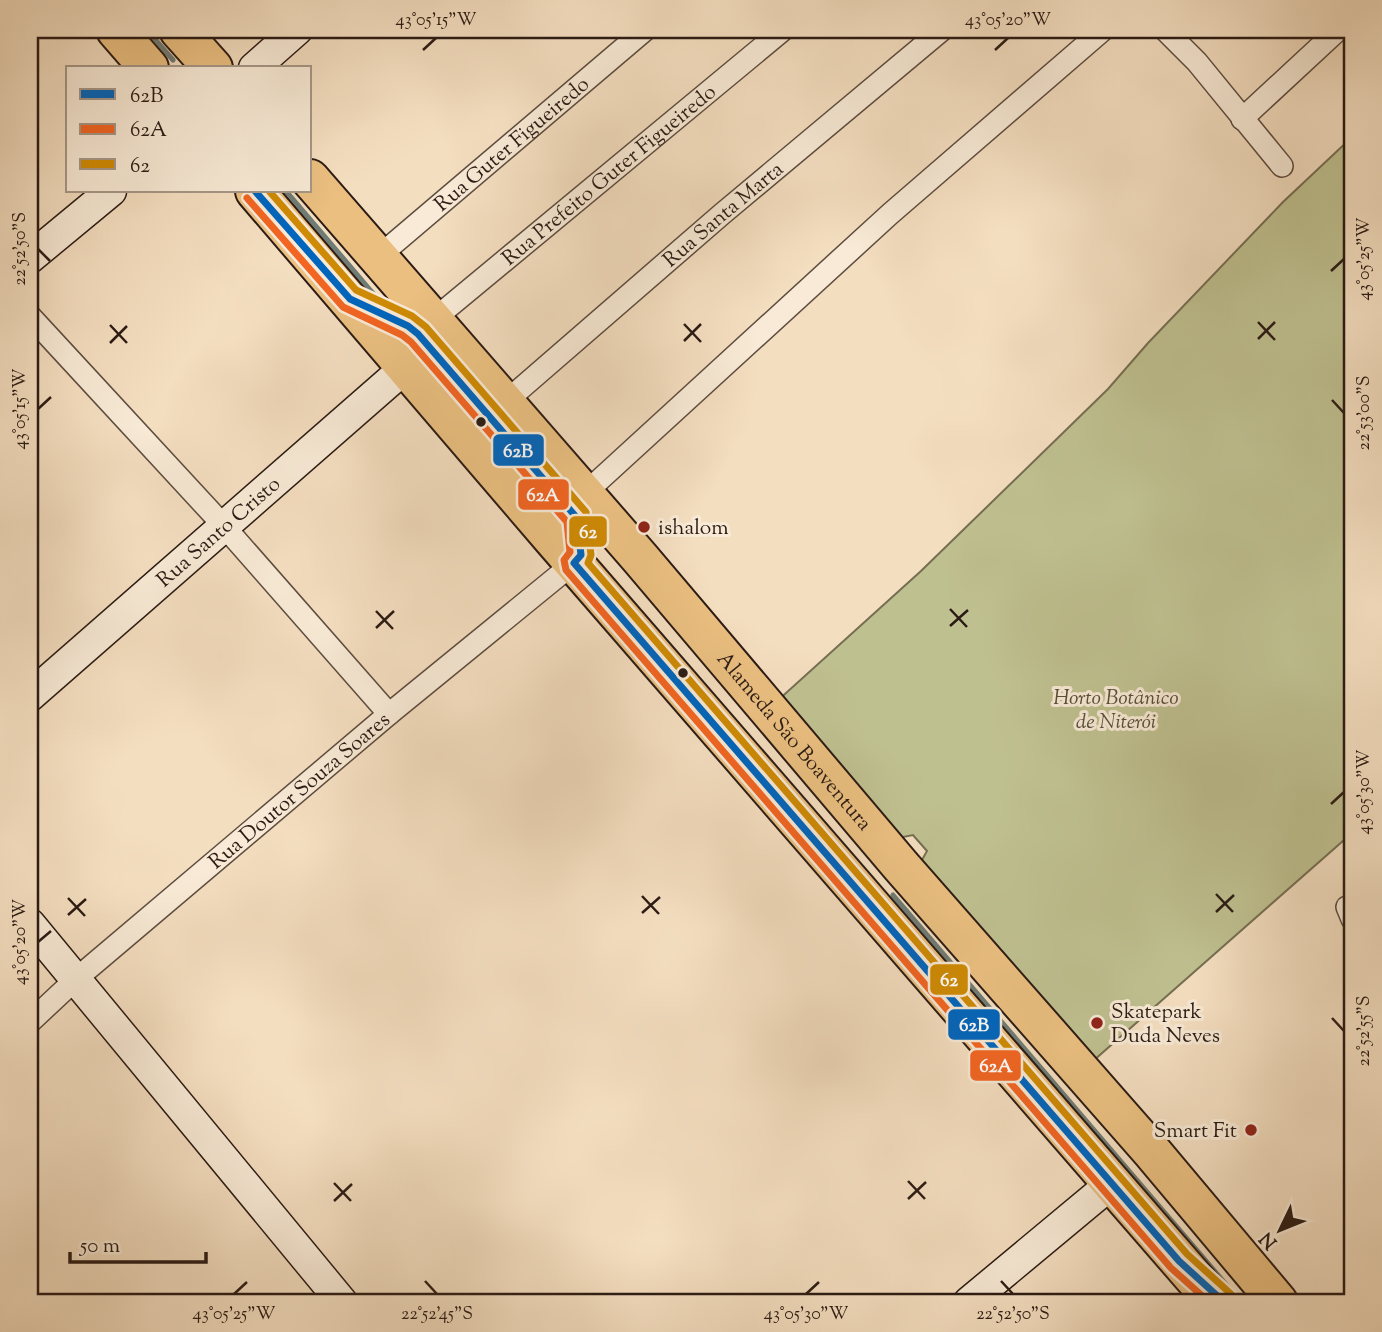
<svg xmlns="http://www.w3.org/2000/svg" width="1382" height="1332" font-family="'Sorts Mill Goudy',serif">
  <rect width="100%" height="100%" fill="#f4dec0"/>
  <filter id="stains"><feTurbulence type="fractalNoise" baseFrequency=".00286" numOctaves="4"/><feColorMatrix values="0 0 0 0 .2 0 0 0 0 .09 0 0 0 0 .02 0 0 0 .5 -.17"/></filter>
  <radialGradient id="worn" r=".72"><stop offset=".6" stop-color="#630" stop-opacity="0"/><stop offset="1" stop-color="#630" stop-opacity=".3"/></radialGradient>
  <path fill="#bfc090" stroke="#756e52" stroke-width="2" d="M1352,137V833L1093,1061L918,867L927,851L913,835L893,839L776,702L921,571L1108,389L1148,343L1283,202Z"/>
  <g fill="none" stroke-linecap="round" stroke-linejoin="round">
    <path stroke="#6f7c75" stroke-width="5" d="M147,30L173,60
      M286,191L377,298
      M893,895L1230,1289"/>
    <g stroke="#5d4c3f" stroke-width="24">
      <g id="street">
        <path d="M1165,30L1197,62L1282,166"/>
        <path d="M1242,119L1338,30"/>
        <path id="s1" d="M378,257L645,30"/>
        <path d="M30,316L223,525L389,714"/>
        <path id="s2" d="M433,320L783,30"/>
        <path id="s3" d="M504,403L722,214L942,30"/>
        <path d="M583,495L890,214L1103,30"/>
        <path d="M1347,907L1352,919"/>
        <path id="s4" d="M30,1022L76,979L389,714L574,563"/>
      </g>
    </g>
    <g stroke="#2b1b14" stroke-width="33">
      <g id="secondary">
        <path d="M254,68L297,30"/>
        <path d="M30,258L111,191"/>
        <path id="s5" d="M30,696L406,367"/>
        <path d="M30,924L342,1302"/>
        <path d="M969,1302L1112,1183"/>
      </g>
    </g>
    <g stroke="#2b1b14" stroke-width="42">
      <g id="highway">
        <path d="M116,30L149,68"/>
        <path d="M179,30L213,68"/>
        <path id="s6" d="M310,179L640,558L901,866L1153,1153L1278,1302"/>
        <path d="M255,191L553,539L1215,1302"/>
      </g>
    </g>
    <use href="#street" stroke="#f8ead6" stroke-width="21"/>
    <use href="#secondary" stroke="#f8ead6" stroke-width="30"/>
    <use href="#highway" stroke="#eabf80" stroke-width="38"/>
    <g stroke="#f8ead6" stroke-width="12">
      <path id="bus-1" d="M255,191L350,299L408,326L418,334L577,518L581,555L574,563L1179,1261L1224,1302"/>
    </g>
    <g stroke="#f8ead6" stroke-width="12">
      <path id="bus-2" d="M247,198L343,307L402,335L411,342L567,522L570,552L564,560L566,570L1171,1268L1209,1302"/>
    </g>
    <g stroke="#f8ead6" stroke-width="12">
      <path id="bus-3" d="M269,191L356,290L412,316L426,327L586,512L591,555L588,563L1187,1254L1231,1294"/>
    </g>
    <use href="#bus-1" stroke="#0065bd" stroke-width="7"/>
    <use href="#bus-2" stroke="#f26522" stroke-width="7"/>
    <use href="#bus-3" stroke="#ce8a04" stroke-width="7"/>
  </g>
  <path fill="none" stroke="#2b1b14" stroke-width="2.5" d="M423,50L436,38M995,50L1008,38M38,249L50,261M1331,271L1344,259M1258,322L1275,340M684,324L701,342M110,325L127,343M1258,339L1275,322M684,341L701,324M110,343L127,326M1332,400L1344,413M38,409L51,397M950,609L967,627M376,611L393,629M950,626L968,610M376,628L394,611M1331,804L1344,792M1216,894L1233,912M642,896L659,914M68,898L85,916M1216,912L1234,895M642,913L660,897M68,915L86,899M38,942L51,931M1332,1018L1344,1031M908,1181L925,1199M334,1183L351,1201M908,1199L926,1182M334,1201L352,1184M425,1281L437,1294M1001,1281L1013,1294M234,1294L247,1282M806,1294L819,1282"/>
  <g fill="#2b1b14" stroke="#f8ead6" stroke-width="2.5">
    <circle cx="481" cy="422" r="6"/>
    <circle cx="683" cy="673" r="6"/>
  </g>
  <g fill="#8f2418" stroke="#f8ead6" stroke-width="2.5">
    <circle cx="644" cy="527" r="7"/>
    <circle cx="1097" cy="1023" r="7"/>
    <circle cx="1251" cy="1130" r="7"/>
  </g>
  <g text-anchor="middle" stroke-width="6" stroke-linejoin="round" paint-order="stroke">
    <g font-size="21" fill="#2b1b14" stroke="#f8ead6">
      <text dy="7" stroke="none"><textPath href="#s1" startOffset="175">Rua Guter Figueiredo</textPath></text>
      <text dy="7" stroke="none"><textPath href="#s2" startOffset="228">Rua Prefeito Guter Figueiredo</textPath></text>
      <text dy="7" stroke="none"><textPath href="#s3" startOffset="289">Rua Santa Marta</textPath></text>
      <text dy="7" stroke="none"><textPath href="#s5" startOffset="250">Rua Santo Cristo</textPath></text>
      <text dy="7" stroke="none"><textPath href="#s6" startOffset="742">Alameda São Boaventura</textPath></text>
      <text dy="7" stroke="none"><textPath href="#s4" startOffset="355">Rua Doutor Souza Soares</textPath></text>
    </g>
    <g font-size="21" fill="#2b1b14" stroke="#f8ead6" text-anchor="start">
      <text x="658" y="534">ishalom</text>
      <text x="1111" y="1018">Skatepark<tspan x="1111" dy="24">Duda Neves</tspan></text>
      <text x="1237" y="1137" text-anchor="end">Smart Fit</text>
    </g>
    <g font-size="21" font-style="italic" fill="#574d39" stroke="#f8ead6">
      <text x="1116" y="704">Horto Botânico<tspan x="1116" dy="24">de Niterói</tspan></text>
    </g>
  </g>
  <g stroke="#f8ead6" stroke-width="2.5">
    <rect x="492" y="433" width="53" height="34" rx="7" fill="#0065bd"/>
    <rect x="517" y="478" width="53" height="33" rx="7" fill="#f26522"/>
    <rect x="568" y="515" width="40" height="33" rx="7" fill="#ce8a04"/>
    <rect x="929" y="963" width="40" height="33" rx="7" fill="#ce8a04"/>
    <rect x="947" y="1008" width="54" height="33" rx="7" fill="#0065bd"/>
    <rect x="969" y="1049" width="53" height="33" rx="7" fill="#f26522"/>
  </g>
  <g font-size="19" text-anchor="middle" font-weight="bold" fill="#fff">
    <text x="518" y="457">62B</text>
    <text x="543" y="501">62A</text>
    <text x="588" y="538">62</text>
    <text x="949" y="986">62</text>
    <text x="974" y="1031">62B</text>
    <text x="996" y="1072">62A</text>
  </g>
  <rect width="1382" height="1332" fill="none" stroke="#f4dec0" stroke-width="77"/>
  <rect x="66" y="66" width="245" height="126" fill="#f8ead6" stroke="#a69788" stroke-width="2"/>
  <rect x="80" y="89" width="35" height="10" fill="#0065bd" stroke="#a69788" stroke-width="2"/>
  <text x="130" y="102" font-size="21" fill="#2b1b14">62B</text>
  <rect x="80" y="124" width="35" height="10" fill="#f26522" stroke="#a69788" stroke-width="2"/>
  <text x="130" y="136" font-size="21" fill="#2b1b14">62A</text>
  <rect x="80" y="159" width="35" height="10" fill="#ce8a04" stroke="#a69788" stroke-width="2"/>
  <text x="130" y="172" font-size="21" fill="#2b1b14">62</text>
  <g transform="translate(1280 1230) rotate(227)" stroke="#f8ead6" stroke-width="5" paint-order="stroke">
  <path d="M0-5L12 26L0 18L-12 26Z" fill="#2b1b14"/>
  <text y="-10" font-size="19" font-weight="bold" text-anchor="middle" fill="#2b1b14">N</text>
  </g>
  <path d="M70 1252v10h136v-10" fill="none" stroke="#2b1b14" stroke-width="3.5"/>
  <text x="80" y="1252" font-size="21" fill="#2b1b14" stroke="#f8ead6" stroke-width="5" paint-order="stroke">50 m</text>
  <rect x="38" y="38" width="1306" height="1256" fill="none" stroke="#2b1b14" stroke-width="2.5"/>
  <g font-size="18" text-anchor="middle" fill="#2b1b14">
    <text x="436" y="25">43°05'15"W</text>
    <text x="1008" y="25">43°05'20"W</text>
    <text transform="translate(19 249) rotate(-90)" y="6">22°52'50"S</text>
    <text transform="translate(1363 259) rotate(-90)" y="6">43°05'25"W</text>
    <text transform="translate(19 409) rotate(-90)" y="6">43°05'15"W</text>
    <text transform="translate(1363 413) rotate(-90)" y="6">22°53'00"S</text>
    <text transform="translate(1363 792) rotate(-90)" y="6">43°05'30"W</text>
    <text transform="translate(19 942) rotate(-90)" y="6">43°05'20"W</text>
    <text transform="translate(1363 1031) rotate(-90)" y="6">22°52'55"S</text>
    <text x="234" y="1319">43°05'25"W</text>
    <text x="437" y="1319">22°52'45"S</text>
    <text x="806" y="1319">43°05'30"W</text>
    <text x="1013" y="1319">22°52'50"S</text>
  </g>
  <rect width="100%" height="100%" filter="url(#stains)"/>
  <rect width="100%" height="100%" fill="url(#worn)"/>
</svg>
